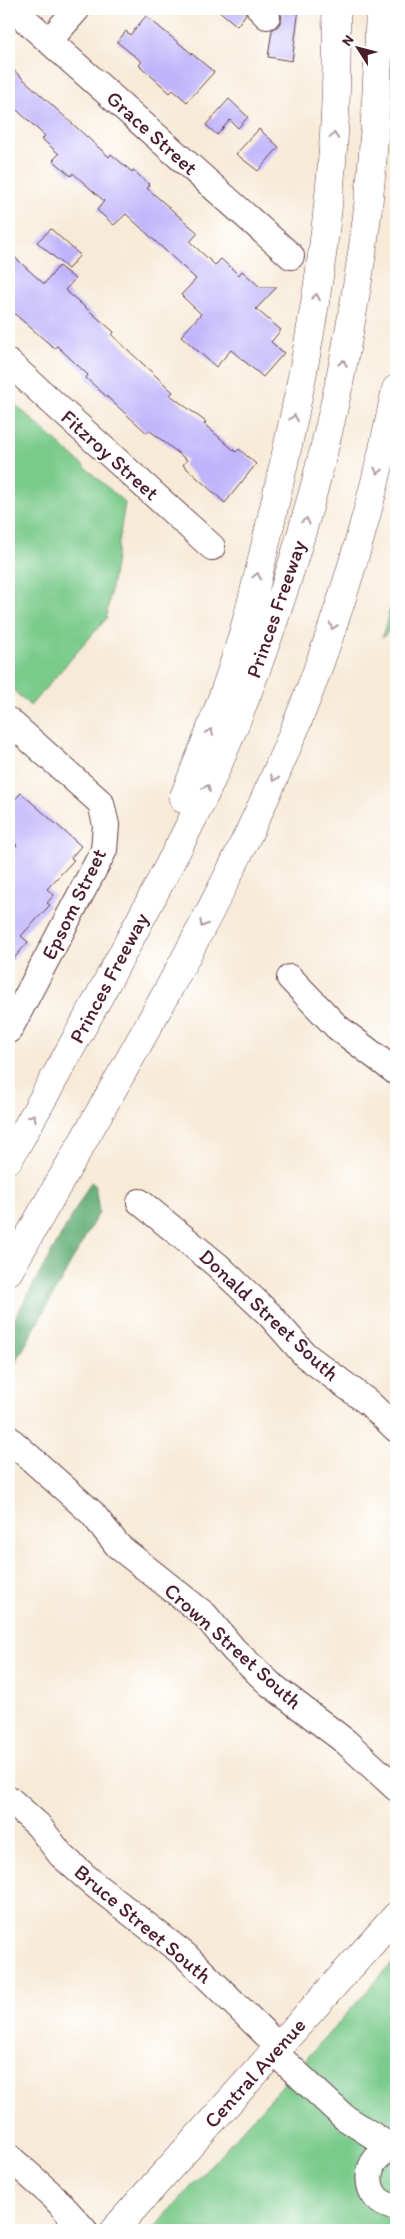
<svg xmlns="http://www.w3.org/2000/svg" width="405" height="2239" font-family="Itim,sans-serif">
  <rect width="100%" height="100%" fill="#fff"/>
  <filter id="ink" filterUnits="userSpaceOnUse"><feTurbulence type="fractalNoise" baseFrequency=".02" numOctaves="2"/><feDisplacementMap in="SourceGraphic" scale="10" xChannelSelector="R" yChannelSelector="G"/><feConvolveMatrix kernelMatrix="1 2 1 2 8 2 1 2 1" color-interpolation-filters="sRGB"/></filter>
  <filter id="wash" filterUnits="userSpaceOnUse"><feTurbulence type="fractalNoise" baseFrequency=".0096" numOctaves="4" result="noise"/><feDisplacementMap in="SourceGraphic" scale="20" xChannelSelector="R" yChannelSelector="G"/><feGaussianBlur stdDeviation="1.12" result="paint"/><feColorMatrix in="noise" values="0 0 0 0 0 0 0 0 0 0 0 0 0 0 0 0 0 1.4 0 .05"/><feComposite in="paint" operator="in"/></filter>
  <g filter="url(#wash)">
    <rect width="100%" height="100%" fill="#f7ebd8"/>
    <path fill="#7aca8b" stroke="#62745b" d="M9,399L125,503L106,619L30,706L9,686Z
      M396,587V623L382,638Z
      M396,1959V2230H152Z"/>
    <path fill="#63ae77" stroke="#566651" d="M91,1182L95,1185L99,1212L9,1375V1328Z"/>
    <g id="blocks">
      <path fill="#bfb3fa" d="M217,9H245L246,14L237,26Z
        M280,9H299L292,61L268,57L272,30L278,26L282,19Z
        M146,16L214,72L187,102L173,90L170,93L139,65L142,62L117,42L126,31L130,35Z
        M9,66L109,157L111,154L132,172L133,170L150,185L147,188L198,233L190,242L215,265L221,259L239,275L242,271L260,287H277L256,309L281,330L271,342L284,353L263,377L231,350L216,367L181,336L201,314L181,295L196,279L126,214L114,225L97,210L104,201L73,173L71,176L53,160L59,154L42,139L45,136L17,110L9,118Z
        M229,99L248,117L238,128L230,120L217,135L206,125Z
        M259,129L279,147L258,171L236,154Z
        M51,229L80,255L68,269L37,242Z
        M9,252L44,284L59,266L75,279L65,290L114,332L112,335L173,392L170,395L206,422L204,424L236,452L239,449L256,464L225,503L183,465L187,460L149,430L147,433L86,378L88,375L57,346L54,348L9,309Z
        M21,793L81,846L71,858L74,860L47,889L54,895L47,903L50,905L21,936L28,942L9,964V853L17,845L9,838V806Z"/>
    </g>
  </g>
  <g filter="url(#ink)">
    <use href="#blocks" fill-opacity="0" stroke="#643e45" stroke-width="1"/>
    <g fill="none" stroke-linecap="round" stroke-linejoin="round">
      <g stroke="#643e45" stroke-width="28">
        <path id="minor" d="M13,9L291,256
          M260,9L267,16
          M49,41L77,9
          M9,363L212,547
          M9,721L101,803L106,825L104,850L9,1030
          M290,978L337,1027L396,1072
          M140,1202L217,1265L269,1314L305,1355L369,1403L396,1429
          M9,1439L92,1513L118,1546L205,1615L234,1650L270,1684L346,1742L396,1788
          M9,1799L38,1825L61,1855L96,1886L185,1955L279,2047
          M274,2052L344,2117L394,2149L396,2148
          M396,2149C361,2152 360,2204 396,2207
          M9,2157L54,2197L84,2230"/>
      </g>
      <g stroke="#643e45" stroke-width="29">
        <path id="major" d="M114,2230L396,1916"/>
      </g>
      <g stroke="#643e45" stroke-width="29">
        <path id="highway" d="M183,799C207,739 231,680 247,619C260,572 270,524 281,476C316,323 341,166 336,9
          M9,1159C53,1081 97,1002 139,922C163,877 188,831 209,785C289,606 341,417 366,224C375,153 377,80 380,9
          M9,1271C94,1120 187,967 260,809C322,675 367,533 396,389"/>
      </g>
      <use href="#minor" stroke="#fff" stroke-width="26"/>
      <use href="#major" stroke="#fff" stroke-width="28"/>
      <use href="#highway" stroke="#fff" stroke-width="28"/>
    </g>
    <defs><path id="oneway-chevron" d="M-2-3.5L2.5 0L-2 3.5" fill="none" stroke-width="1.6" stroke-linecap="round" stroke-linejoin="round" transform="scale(1.25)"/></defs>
    <g stroke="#ae9aa0">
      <use href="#oneway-chevron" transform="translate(334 136) rotate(-86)"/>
      <use href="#oneway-chevron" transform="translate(316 297) rotate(-80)"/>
      <use href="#oneway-chevron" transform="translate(343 363) rotate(-78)"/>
      <use href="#oneway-chevron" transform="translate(294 418) rotate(-79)"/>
      <use href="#oneway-chevron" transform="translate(378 471) rotate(104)"/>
      <use href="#oneway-chevron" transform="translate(306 521) rotate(-75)"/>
      <use href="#oneway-chevron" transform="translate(257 576) rotate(-77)"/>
      <use href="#oneway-chevron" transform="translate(333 626) rotate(109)"/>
      <use href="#oneway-chevron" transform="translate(210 732) rotate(-68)"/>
      <use href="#oneway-chevron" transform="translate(274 778) rotate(114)"/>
      <use href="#oneway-chevron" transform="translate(207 788) rotate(-65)"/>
      <use href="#oneway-chevron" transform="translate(203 924) rotate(118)"/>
      <use href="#oneway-chevron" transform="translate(33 1117) rotate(-60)"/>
    </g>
  </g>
  <g text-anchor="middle" stroke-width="4" stroke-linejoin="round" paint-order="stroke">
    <g font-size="21" fill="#4a1f2b" stroke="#fff">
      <text transform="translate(152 133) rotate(42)" y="7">Grace Street</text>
      <text transform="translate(110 455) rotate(42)" y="7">Fitzroy Street</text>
      <text transform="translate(276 609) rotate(-71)" y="7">Princes Freeway</text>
      <text transform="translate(74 904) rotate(-64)" y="7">Epsom Street</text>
      <text transform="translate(109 978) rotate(-62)" y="7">Princes Freeway</text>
      <text transform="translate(269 1315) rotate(43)" y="7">Donald Street South</text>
      <text transform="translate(233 1646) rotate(42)" y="7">Crown Street South</text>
      <text transform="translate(143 1924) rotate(40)" y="7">Bruce Street South</text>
      <text transform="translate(255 2073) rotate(-48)" y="7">Central Avenue</text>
    </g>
  </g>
  <rect width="405" height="2239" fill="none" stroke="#fff" stroke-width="30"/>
  <g transform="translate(358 48) rotate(306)" stroke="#ffffff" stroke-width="4" paint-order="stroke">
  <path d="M0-4L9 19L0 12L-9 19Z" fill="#4a1f2b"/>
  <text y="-8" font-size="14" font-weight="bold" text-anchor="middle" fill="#4a1f2b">N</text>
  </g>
</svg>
